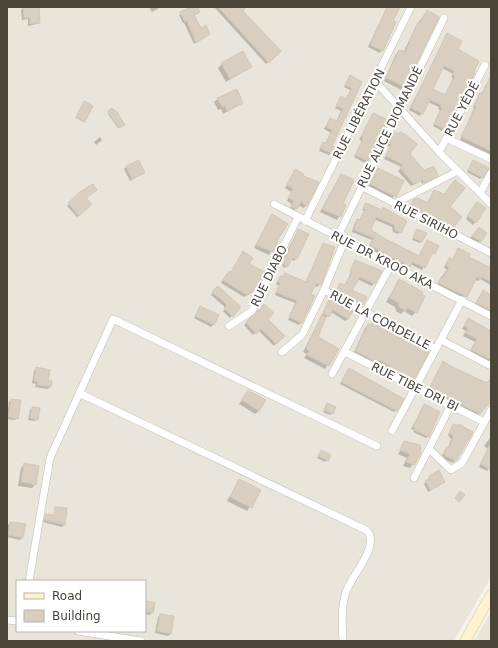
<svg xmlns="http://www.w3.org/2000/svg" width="498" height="648" font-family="'DejaVu Sans',sans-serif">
  <rect width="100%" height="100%" fill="#f6f3ec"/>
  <path fill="#eae5da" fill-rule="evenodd" d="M7,7H491V577L454,641H7ZM17,581H145V631H17Z
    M491,612V641H474Z"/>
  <path fill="#0003" fill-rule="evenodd" d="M38,7L39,22L37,24L28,26V19L22,20L21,10L23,8Z
    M149,7H161L152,12Z
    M192,7H196L199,12L194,16L207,36L194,44L184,23H183L179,15Z
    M214,7H239L279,51L266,64Z
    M387,7H399L380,53L368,47Z
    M427,11L438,18L401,90L384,81L396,54L399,51L403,53L416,26Z
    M447,34L457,49L478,61L442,131L433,126L440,110L438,109L439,107L428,102L420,116L409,110ZM442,68L453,74L451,77L453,78L445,96L432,89Z
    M222,64L250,67L226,82L218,68Z
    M350,77L361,82L331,146V153L329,155L319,151L323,143L325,144L331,133L324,129L330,119L336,122L341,111L335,108L341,98L346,100L350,90L344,87Z
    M491,78V155L460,140L474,108L473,107Z
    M218,99L242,103L223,114L221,109L218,110L214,102Z
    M84,102L92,106L84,122L76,118Z
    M111,110L123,125L118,128L108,114Z
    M373,114L368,160L365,163L354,157L362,141L359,140Z
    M394,133L409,154L424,171L435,178L422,184L421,181L411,186L398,171L402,167L384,159L390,147L387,145Z
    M100,137L102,140L96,145L94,142Z
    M474,161L482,177L480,179L467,172Z
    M126,167L144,173L130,181L124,169Z
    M378,169L403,182L391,200L368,187Z
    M295,171L302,176L306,205L304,208L298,205L293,212L289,210L292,204L287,201L291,192L285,188Z
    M341,175V204L345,206L337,220L320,212Z
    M434,191L448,207L453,227L450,229L433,218L431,220L409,208L414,201L427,203Z
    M82,192L91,204L77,217L67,206Z
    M366,204L381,211L383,208L400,232L398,234L393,232L392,227L374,219L370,230L384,239L418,257L427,241L434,253L431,255L422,270L410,264L407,268L368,248L372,240L352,232L355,222L359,221L364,211L362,210Z
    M485,208L473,225L466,219L468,215Z
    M272,216L278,237L269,255L254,248Z
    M479,228L486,234L478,243L470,238Z
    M298,230L308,235L296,259L294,261L291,259L285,268L282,266L286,257H284Z
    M417,230L421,242L420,243L412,240Z
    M324,244L320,284L317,287L314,285L302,322L299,325L288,320L295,303L275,295L279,286L276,284L278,280L285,274L305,283Z
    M456,252L491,269V285L480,279L478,281L474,279L463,299L436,286L447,269L444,268L447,261L450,259L452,260Z
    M355,262L381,271L372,286L357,279L351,291L362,304L360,306L335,293L340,284L345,286Z
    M248,264L252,292L244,297L221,283L227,274Z
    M399,280L416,312L412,316L404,311L401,314L396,311L395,307L386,302Z
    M218,287L240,307L230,318L223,311L226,308L211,295Z
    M483,292L491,296V309L489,312L475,305Z
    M329,301L348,319L345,321L331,312L326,318H325L316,338L338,349L325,369L304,358L307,354L303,352Z
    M264,305L266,319L283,336L274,346L258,330L253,335L244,325Z
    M200,307L213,325L211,327L194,318Z
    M468,320L491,332V365L469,353L475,342L463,336L466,331L462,329Z
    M372,323L412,380L409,383L386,372L387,369L376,363L374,365L353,354L365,328Z
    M443,362L487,384L491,379V400L477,416L428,391Z
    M36,368L50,387L48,389L35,387L36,384L32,383L34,371Z
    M349,370L396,410L394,412L340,384Z
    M248,391L259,411L255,414L239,404Z
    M11,400L17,418L15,420L7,419L9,402Z
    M327,405L333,413L330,415L323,412Z
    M424,405L428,436L426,438L413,432L414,430L411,429Z
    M32,408L37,419L35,421L28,420L30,410Z
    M453,425L472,432L458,457L453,463L444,459V457L442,456L445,450L448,448L451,439L448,435Z
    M490,438L491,465L487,471L479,467L488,449L484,446Z
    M405,442L420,453L410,468L403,466L407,458L398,454Z
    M319,454L327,460L325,462L317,458Z
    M25,464L35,484L32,488L18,486L21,468Z
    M430,476L444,482L428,492L424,484Z
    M239,480L260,490L247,511L227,501Z
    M56,508L66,509L64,525L62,527L43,522L46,515L53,516Z
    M10,523L22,538L20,540L7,537L8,525Z
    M145,602L152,612L150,615L145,614Z
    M160,615L170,634L168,636L155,633L158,617Z"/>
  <path fill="#d8cfc1" stroke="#d3c7b4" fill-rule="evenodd" d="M23,7H39L40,23L30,24V18H24Z
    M190,7H197L200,12L194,15L201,28L206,25L210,34L196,43L187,21L185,22L180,12Z
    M218,7H246L243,11L281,51L269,63Z
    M387,7H400L393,21L396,22L383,51L370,45Z
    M427,10L439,17L405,87L386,78L399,50L405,52L418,22L420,23Z
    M447,33L462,41L458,49L479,61L474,72L475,73L445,129L434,124L442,108L440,107L441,105L430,100L423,114L411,108ZM444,66L454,71L453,75L455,76L445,95L433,89Z
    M243,51L252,67L230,79L221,63Z
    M350,75L362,82L332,146L335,147L332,154L320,148L323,142L326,143L332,130L326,127L330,118L337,121L343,109L336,106L341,96L346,99L352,88L345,85Z
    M491,75V151L461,137L476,106L474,105L480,93L482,94Z
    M237,89L243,103L227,111L225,106L222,107L217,98Z
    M84,101L93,106L85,122L76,117Z
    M111,108L117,112L125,125L119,128L108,112Z
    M373,113L388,120L368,161L355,155L363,139L361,137Z
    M394,132L399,134L400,132L406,135L417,144L410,154L424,170L434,166L438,176L424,183L423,180L414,184L400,168L403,165L386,156L391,144L389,143Z
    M139,160L145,173L132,179L126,166Z
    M473,160L489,168L483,178L468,170Z
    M378,168L404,181L396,197L370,184Z
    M295,169L304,174L303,176L319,182L307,206L301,202L297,209L291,207L294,201L288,198L293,189L287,185Z
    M341,174L354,180L343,204L346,205L341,217L322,209Z
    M455,180L465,188L450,207L462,217L453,228L435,216L434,218L410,206L413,200L417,198L428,203L434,190L444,194Z
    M93,184L97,190L86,198L92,204L79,216L68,203L81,191Z
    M477,202L486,208L476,223L467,216Z
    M366,203L382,210L383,207L407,221L401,233L395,230L394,225L376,217L371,230L384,238L419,256L427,240L439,246L435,254L433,252L425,268L412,262L410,267L385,254L370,245L374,238L354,230L357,219L360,220L365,209L363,208Z
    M272,214L288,224L279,238L273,252L256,245Z
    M479,227L487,233L481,242L472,236Z
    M298,229L309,234L297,259L292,258L288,267L283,264Z
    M417,229L427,233L422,242L413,238Z
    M323,243L335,247L321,285L316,283L311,294L315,296L302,323L289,317L297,301L276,292L280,283L278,282L280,276L283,277L285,273L306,282Z
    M458,248L470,254L469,257L491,268V282L482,277L481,279L477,277L467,297L438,283L441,277L443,278L449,267L446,265L449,258L453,259Z
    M243,251L253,258L249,264L265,272L253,292L247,295L223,280L229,271L231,272Z
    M355,260L382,271L375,284L360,277L352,290L367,297L363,305L336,291L340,283L345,285L352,273L350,272Z
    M399,279L423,292L422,294L425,296L417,313L407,308L406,311L399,307V303L389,298Z
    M218,286L241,307L233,317L224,308L227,305L212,292Z
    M483,290L491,295V310L476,303Z
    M329,300L353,311L348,319L333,310L329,317L323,313Z
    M264,304L274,313L268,319L285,336L276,344L261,329L256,334L246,322Z
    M200,306L219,315L214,325L195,316Z
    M322,315L326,317L318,337L339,349L329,366L307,355L309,351L306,348Z
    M468,318L491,331V356L489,359L471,350L477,339L465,333L468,328L464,326Z
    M372,322L392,334L429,352L413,381L389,368L390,366L379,360L378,363L355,351L368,324L371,325Z
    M443,361L452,367L487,383L491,378V401L480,414L429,389Z
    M36,367L50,370L48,380L52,381L51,387L37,385L38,382L34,381Z
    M349,368L404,399L397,411L341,382Z
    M248,390L266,400L259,411L242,400Z
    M11,399L21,400L18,419L8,417Z
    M327,403L336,407L333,414L324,410Z
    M424,404L440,412L429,437L414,430L415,428L413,427Z
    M32,407L40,408L38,420L30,418Z
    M453,424L458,426V424L473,432L456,461L445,456L446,454H444L447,447L449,448L453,436L449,433Z
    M404,441L420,445L421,448L420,452L421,453L414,465L406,462L410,454L400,450Z
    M491,443V470L480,464Z
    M321,450L331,455L328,461L318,456Z
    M24,463L39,466L36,485L21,482Z
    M439,470L445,482L431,490L425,481L430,478L429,476Z
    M239,479L261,490L252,508L230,497Z
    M460,491L465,495L459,502L455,498Z
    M55,507L67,508L65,525L44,520L46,514L54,515Z
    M10,522L26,524L23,538L8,535Z
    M145,601L155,603L153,613L145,611Z
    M160,614L174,616L171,634L157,631Z"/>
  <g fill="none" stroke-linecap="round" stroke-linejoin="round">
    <g stroke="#c2bbae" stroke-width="8">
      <path id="street" d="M375,81L439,152L491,204
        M446,138L491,159
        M439,152L485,65
        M361,186L491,253
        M480,193L491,173
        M274,204L491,316
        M394,204L458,171
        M305,221L411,7
        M337,238L444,18
        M324,290L436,349
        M229,326L252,311L298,217
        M441,340L491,366
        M282,352L302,335L324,290L344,242
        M345,352L484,422
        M332,374L391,265
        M79,393L366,530C382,544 351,576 346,592C341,608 342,625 343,641
        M392,431L462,300
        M429,449L451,470L462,463L491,410
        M414,478L451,405
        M29,581L50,458L113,319L377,446
        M7,620L17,621
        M78,631L141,641"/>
    </g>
    <g stroke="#d6c79b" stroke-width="11">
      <path id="secondary" d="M465,641L491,595"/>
    </g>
    <use href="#street" stroke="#fff" stroke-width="7"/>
    <use href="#secondary" stroke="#fff3cd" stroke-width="10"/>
  </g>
  <g text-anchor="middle" stroke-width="4" stroke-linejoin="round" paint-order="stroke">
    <g font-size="12" fill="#4b4439" stroke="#fff">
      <text transform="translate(462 109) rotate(-62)" y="4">RUE YÉDÉ</text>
      <text transform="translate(359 114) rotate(-63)" y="4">RUE LIBÉRATION</text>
      <text transform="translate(390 127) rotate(-64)" y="4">RUE ALICE DIOMANDÉ</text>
      <text transform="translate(426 220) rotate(27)" y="4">RUE SIRIHO</text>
      <text transform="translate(382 260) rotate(27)" y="4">RUE DR KROO AKA</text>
      <text transform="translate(269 276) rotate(-64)" y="4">RUE DIABO</text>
      <text transform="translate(380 320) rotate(28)" y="4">RUE LA CORDELLE</text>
      <text transform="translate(415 387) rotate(26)" y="4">RUE TIBE DRI BI</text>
    </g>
  </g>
  <rect width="498" height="648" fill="none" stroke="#4b4439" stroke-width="16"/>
  <rect x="16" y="580" width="130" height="52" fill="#ffffff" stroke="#b7b4b0"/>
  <rect x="24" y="593" width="20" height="6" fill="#fff3cd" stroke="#b7b4b0"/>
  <text x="52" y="600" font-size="12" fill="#4b4439">Road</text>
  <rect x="24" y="610" width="20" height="12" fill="#d8cfc1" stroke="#b7b4b0"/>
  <text x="52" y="620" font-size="12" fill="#4b4439">Building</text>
</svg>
